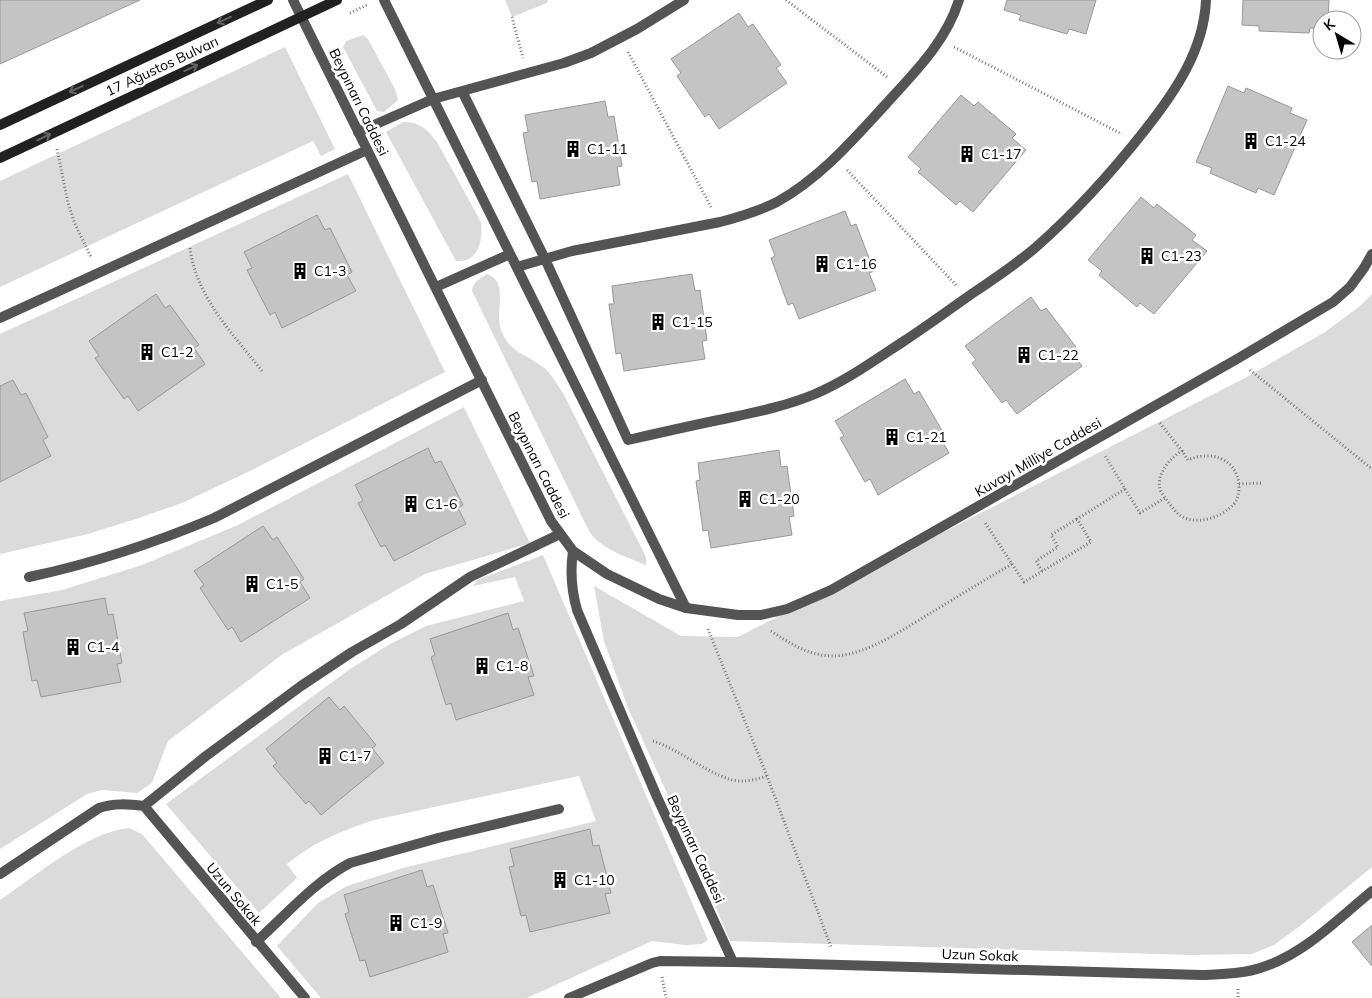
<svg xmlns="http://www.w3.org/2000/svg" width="1372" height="998" font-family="Mulish,sans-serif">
  <rect width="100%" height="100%" fill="#fff"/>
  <path fill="#dbdbdb" d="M505,0H548L547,3L512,17Z
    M363,35L368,39L395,89L398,100L384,112L377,111L343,47L346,41Z
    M285,47L335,149L321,156L313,141L0,287V181Z
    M403,122C420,122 427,129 437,142L481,222C483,240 479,263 456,261L386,132Z
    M348,174L445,372L250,471L182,503L136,519L88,534L0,554V334Z
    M487,274C510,282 494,312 501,330C510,353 523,352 540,365C551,372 557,384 564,395L646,557V565C627,557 600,549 589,531L472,291C473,282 480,278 487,274Z
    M1372,294V867L1300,926L1274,945L1252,954L1192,955L730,941L679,819L628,708L604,641L594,586L681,636L738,637L1243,379L1325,332L1360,306Z
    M464,407L530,543L425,574L283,654L168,741L152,783L137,793L102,790L87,794L0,849V601L62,590L142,565L238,525Z
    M543,555L708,940L702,944L685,945L652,941L527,998H321L277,946L318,903L347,886L403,868L596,821L579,776L374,820C341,831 314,842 287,864L297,878L259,913L166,804L350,669L390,644L426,626L524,601L515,577L473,586L477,580Z
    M129,828L142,834L281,998H0V900C37,875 85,833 129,828Z"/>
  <path fill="#c4c4c4" stroke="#989898" d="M0,0H140L0,64Z
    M1007,0H1096L1086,34L1069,29L1067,34L1019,20L1021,15L1004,10Z
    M1243,0H1329L1328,20H1322V29L1310,28L1309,33L1259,31V26L1242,25Z
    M739,13L748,27L753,24L781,65L776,68L787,83L719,129L709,114L705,117L677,76L681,73L671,59Z
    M1228,86L1244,93L1246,88L1292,108L1290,113L1307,120L1274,195L1258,188L1256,193L1210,173L1212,168L1196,162Z
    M961,95L974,106L978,102L1016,134L1012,138L1026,150L973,212L960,201L956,205L918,172L921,169L908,157Z
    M605,101L608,117L614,116L622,166L617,167L620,185L540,199L537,181L532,182L523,133L528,132L525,115Z
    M1141,197L1154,208L1157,204L1196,235L1192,240L1207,251L1154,314L1140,303L1137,307L1099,275L1102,271L1088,260Z
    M845,211L851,226L856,224L874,271L869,273L876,290L799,319L793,303L788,305L771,258L775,256L769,240Z
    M317,215L325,230L330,228L352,272L347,275L356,291L282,328L275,312L270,315L247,270L252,268L244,252Z
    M692,274L695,291L700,290L707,340L702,341L705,359L624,371L621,353L616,354L609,304H614L612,286Z
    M156,294L165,308L170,305L199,345L194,348L205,364L138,411L128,396L124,399L95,358L99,356L89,341Z
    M1031,297L1041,311L1046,308L1076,347L1071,351L1082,366L1017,414L1006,400L1002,403L972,363L976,360L965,346Z
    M905,379L914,394L919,391L944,434L940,437L949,453L878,495L870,479L865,482L840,438L844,436L835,421Z
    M13,380L21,395L26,393L48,437L43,440L51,456L0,482V386Z
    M428,448L435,463L441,461L463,505L458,508L466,524L394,561L385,545L381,547L358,503L363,501L355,485Z
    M779,450L781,467L787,466L794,516L789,517L792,535L711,548L708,530L703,531L696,481L700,480L698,463Z
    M263,526L273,540L277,537L304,579L300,582L310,598L241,642L232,627L228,630L200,588L204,585L194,571Z
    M105,598L108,615L113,614L122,663L117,664L121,682L41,697L37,680L32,681L23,632L28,631L24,613Z
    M508,613L513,630L518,628L534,676L528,677L534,695L456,720L451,703L446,705L431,657L435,655L430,639Z
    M329,697L340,710L344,706L376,745L372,748L384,763L321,815L309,801L306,804L273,766L277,763L266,749Z
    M590,829L593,846L599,845L611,893L605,894L610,913L530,932L526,915L521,916L509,867L514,866L510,849Z
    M422,870L427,887L433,885L448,933L443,934L448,952L370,977L365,960L360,961L345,914L349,912L344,895Z
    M1372,925V966L1352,942Z"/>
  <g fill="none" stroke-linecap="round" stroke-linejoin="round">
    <path stroke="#767676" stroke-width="3" stroke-dasharray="1 2.5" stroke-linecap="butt" d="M786,0L887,77
      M350,13L369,4
      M512,17L523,58
      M954,47L1122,134
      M628,52L711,207
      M57,149L68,203L75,224L91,257
      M847,170L956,285
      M190,248C196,297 233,334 262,371
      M1250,370L1372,469
      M1160,423L1182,451C1170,458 1156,474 1160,489C1161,493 1166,498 1168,502C1172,507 1176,513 1181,516C1198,526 1222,517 1234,504C1238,499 1239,493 1239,486C1237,458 1211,450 1188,460L1182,451
      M1239,484L1261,483
      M1125,489L1140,513L1165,498
      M1012,564L1024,582L1091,542L1077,519L1125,489L1104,454
      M1042,571L1036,561L1058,547L1051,535L1077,519
      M708,629L767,776L831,947
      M771,631C791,644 809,656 834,656C868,655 905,628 934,611C960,595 986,579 1012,564L984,521
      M653,741C680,749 715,780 740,781C749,781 758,779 767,776
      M662,977L666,998
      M1238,989V998"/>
    <path stroke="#545454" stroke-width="10" d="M384,0L686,608
      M462,91L545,259L628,440C663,432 698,424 733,417C761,411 789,405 815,394C846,381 875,360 904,341C927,326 950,309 973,293C994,279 1016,264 1035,248C1076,212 1112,172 1145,130C1175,92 1204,50 1206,0
      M358,132L433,99L564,63L591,53L637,29L684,0
      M517,267L572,251L720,222C739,217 759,211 777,202C820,178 852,141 885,105C914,73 946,42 959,0
      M436,287L510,254
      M0,318L367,150
      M573,551C570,572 571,589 577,610L657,797L733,962
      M29,577C95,563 152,544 214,518L482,380
      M144,806L305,998
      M0,874L99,808C114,803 128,804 144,806L206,756L301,686L352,652L401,624L470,577L560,534
      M256,942C286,915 314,882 350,863L438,838L559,809
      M569,998L652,963L660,961L733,962L1202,975C1222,974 1244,974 1263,967C1304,954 1339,918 1372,891"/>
    <path stroke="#545454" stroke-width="10" d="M293,0L551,521L573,551L607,574L659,599L686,608L738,615H761L787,609L831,590L1237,359L1333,302L1350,287L1364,268L1372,254"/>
    <path stroke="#212121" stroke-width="10" d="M0,125L268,0
      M0,158L337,0"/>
  </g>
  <defs><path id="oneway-shaft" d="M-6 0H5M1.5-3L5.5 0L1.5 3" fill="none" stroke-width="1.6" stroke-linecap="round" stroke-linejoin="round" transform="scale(1.25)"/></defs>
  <g stroke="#646464">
    <use href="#oneway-shaft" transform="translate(224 20) rotate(155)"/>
    <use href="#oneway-shaft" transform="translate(191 68) rotate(-25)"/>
    <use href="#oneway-shaft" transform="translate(76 89) rotate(155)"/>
    <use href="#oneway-shaft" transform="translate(44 137) rotate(-26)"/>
  </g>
  <defs>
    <g id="building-bare" transform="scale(1.35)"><path d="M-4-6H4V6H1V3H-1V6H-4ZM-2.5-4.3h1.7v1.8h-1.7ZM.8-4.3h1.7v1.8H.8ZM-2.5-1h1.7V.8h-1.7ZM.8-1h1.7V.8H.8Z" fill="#000" stroke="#fff" stroke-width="2.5" paint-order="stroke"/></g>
  </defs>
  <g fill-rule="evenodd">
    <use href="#building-bare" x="1251" y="141"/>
    <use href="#building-bare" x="573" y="149"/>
    <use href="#building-bare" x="967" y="154"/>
    <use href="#building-bare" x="1147" y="256"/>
    <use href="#building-bare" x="822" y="264"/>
    <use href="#building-bare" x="300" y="271"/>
    <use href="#building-bare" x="658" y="322"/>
    <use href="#building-bare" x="147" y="352"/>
    <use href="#building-bare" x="1024" y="355"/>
    <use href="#building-bare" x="892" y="437"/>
    <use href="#building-bare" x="745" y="499"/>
    <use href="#building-bare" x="411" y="504"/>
    <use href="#building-bare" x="252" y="584"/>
    <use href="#building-bare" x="73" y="647"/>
    <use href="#building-bare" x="482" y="666"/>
    <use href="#building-bare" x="325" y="756"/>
    <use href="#building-bare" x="560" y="880"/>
    <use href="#building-bare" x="396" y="923"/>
  </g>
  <g text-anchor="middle" stroke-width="5" stroke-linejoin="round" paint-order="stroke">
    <g font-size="14" fill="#000" stroke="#fff">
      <text transform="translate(162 66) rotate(-25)" y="5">17 Ağustos Bulvarı</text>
      <text transform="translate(359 102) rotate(64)" y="5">Beypınarı Caddesi</text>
      <text transform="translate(1038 457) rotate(-30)" y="5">Kuvayı Milliye Caddesi</text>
      <text transform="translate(539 465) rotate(63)" y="5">Beypınarı Caddesi</text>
      <text transform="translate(696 849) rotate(65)" y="5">Beypınarı Caddesi</text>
      <text transform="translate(234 894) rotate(50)" y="5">Uzun Sokak</text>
      <text transform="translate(980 955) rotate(2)" y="5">Uzun Sokak</text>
    </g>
    <g font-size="14" fill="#000" stroke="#fff" text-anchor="start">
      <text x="1265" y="146">C1-24</text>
      <text x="587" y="154">C1-11</text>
      <text x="981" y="159">C1-17</text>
      <text x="1161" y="261">C1-23</text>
      <text x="836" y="269">C1-16</text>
      <text x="314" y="276">C1-3</text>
      <text x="672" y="327">C1-15</text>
      <text x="161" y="357">C1-2</text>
      <text x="1038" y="360">C1-22</text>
      <text x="906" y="442">C1-21</text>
      <text x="759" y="504">C1-20</text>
      <text x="425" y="509">C1-6</text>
      <text x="266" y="589">C1-5</text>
      <text x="87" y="652">C1-4</text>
      <text x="496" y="671">C1-8</text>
      <text x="339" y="761">C1-7</text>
      <text x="574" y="885">C1-10</text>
      <text x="410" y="928">C1-9</text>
    </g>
  </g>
  <g transform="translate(1337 35) rotate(322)"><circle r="24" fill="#ffffff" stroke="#999999"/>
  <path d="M0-4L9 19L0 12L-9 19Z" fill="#000000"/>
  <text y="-8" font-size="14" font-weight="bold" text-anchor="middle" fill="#000000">K</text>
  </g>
</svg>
